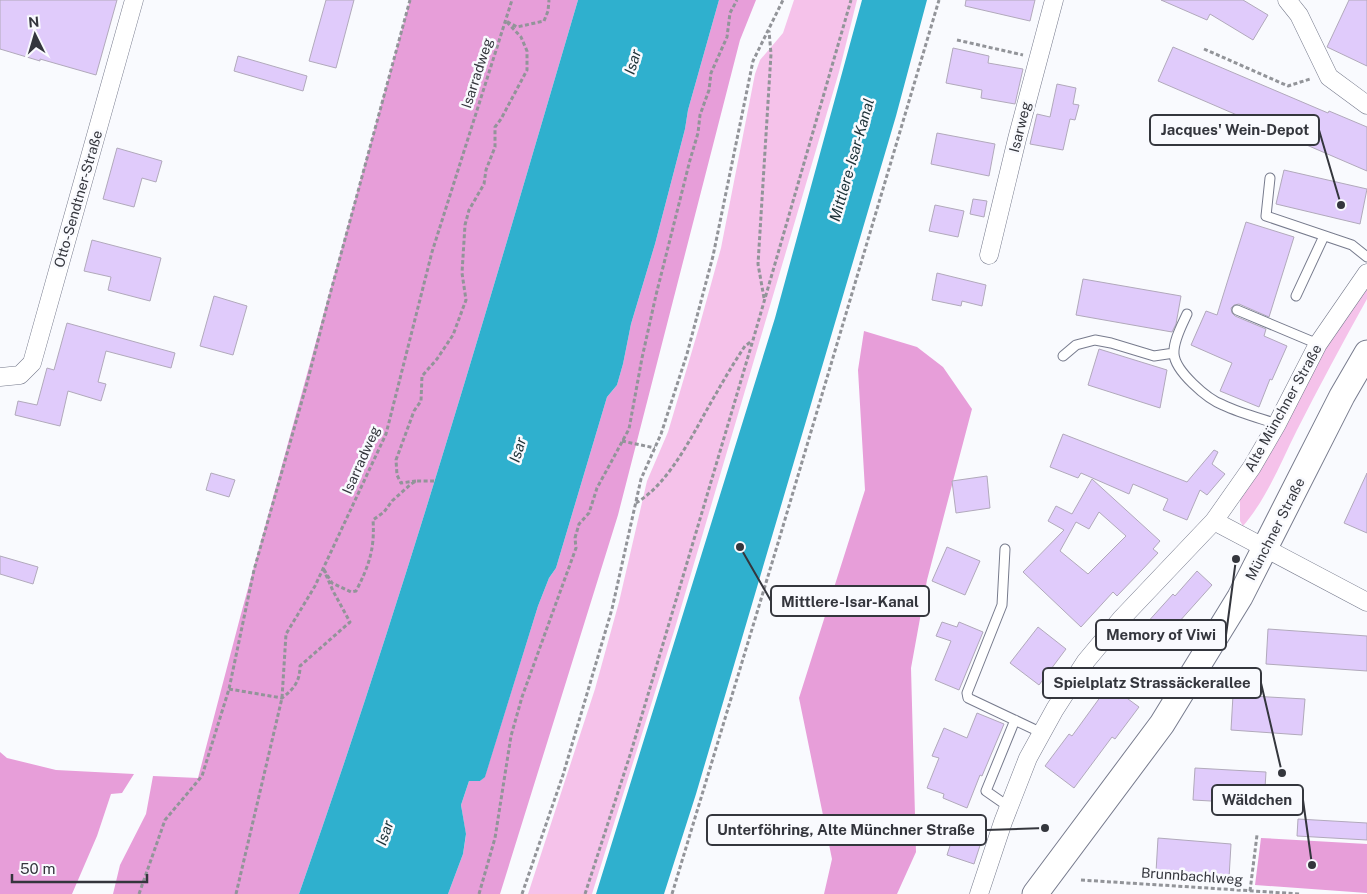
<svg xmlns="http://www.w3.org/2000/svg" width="1367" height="894" font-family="'Public Sans',sans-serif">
  <rect width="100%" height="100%" fill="#f9fafe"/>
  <path fill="#f5c2ea" d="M794,0H857L839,72L675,628L592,894H528L595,689L619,602L647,481L668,432L700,324L721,248L755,74L760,60L783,33Z
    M1367,288V299C1343,342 1320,385 1297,430C1281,462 1267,498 1243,526L1240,521V500L1273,448L1320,356Z"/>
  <path fill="#e79ed9" d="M410,0H578C490,299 403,600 299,894H113L120,865L146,814L153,776L198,778L241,614Z
    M719,0H756L740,40L618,515L500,894H448L463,854L466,835L461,805L469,781H480L485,776L538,606L549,578L556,568L607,397L617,385L623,364L631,324L655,244L685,129L688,110Z
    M864,331L917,347L943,367L972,409L927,580L911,668L916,852L897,894H824L832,859L799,698L865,490L858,370Z
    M0,752L7,758L56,770L134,774L122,793L111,794L97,836L72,894H0Z
    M1261,838L1367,844V893L1255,885Z"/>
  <path fill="#2fb0ce" d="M578,0H719L688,110L685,129L655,244L631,324L623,364L617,385L607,397L556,568L549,578L538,606L485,777L480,781H469L461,805L466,834L463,854L448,894H299C403,600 490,299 578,0Z
    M862,0H927L896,116L696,794L664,894H596L775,318Z"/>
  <path fill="#e0cbfb" stroke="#b1a9bb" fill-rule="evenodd" d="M0,0H117L96,75L40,59V61L0,49Z
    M326,0H354L336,68L309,61Z
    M966,0H1035L1030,21L965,6Z
    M1161,0H1243L1268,15L1253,40L1210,14L1207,20Z
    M1349,0H1367V66L1327,47Z
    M1173,47L1328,113L1329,111L1367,127V171L1158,81Z
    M953,48L989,56L988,63L1023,69L1015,104L981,98L982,90L946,83Z
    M238,56L307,76L303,91L234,71Z
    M1057,84L1076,88L1073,104L1079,105L1075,120L1070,119L1063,150L1030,144L1037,114L1050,117Z
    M937,133L995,144L989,176L931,164Z
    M117,148L162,161L156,182L142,178L134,207L103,199Z
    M1284,170L1367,189L1360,224L1276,204Z
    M973,199L987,201L984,217L970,214Z
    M935,205L964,211L958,237L929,231Z
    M1246,222L1294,237L1269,317L1239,304L1234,305L1231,308L1232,313L1235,316L1266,329L1264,336L1287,346L1272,380L1270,379L1259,407L1220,391L1232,363L1191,345L1206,311L1217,315Z
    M92,240L161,258L150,301L108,290L111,277L84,271Z
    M937,273L986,285L982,306L962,301L961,306L932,300Z
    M1083,279L1181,296L1176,324L1172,332L1076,315Z
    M214,296L247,306L233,355L200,346Z
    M67,323L175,353L171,368L106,351L98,382L106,384L101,401L68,391L60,426L15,415L18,401L37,405L47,368L54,370Z
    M1099,349L1167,370L1160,408L1088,385Z
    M1063,434L1187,482L1214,450L1218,452L1212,464L1225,474L1207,495L1200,490L1187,520L1163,510L1168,499L1133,484L1129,494L1081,473L1078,478L1050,467Z
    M211,473L235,480L229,497L206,490Z
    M1367,473V533L1344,523Z
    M987,476L990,508L956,513L952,481Z
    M1092,479L1160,541L1153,549L1158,553L1141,571L1117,596L1113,592L1081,627L1023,572L1064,530L1048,521L1056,506L1072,514ZM1099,512L1126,536L1088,574L1060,551L1076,522L1089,529Z
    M947,547L980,561L965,595L932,581Z
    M0,556L38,567L33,584L0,574Z
    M1197,571L1212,585L1153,651L1136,635L1173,594L1175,596Z
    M942,622L957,627L959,622L983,632L959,690L935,680L951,641L936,636Z
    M1038,627L1066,649L1039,685L1010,663Z
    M1268,629L1367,636V671L1266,664Z
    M1109,685L1139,707L1115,739L1112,737L1074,788L1045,766L1069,734L1072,736Z
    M1233,695L1305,699L1302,735L1231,730Z
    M977,713L1004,724L982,776L980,775L967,808L943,798L944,794L927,788L939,758L932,756L944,728L967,738Z
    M1195,768L1266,772L1264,804L1193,800Z
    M959,818L986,827L974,864L947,855Z
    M1298,819L1367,823V840L1297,836Z
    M1158,838L1231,844L1229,878L1156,872Z"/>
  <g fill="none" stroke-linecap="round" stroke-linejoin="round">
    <g stroke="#777b8d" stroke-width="11">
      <path id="service" d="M1270,178L1266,216L1352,245L1367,257
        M1296,296L1324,236
        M1237,310L1318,344
        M1187,314C1182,325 1173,341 1174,354C1175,371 1207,399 1223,405C1240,413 1259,418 1277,424
        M1063,356L1076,345L1095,340L1111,343L1154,356L1174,353
        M1005,549L1002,605L967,693L968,698L1042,733
        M1009,807L986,791L1015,720"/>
    </g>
    <g stroke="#777b8d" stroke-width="19">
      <path id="minor" d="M1287,0L1299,15L1329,77L1367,105
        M989,255L1017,139L1054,0
        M0,377L20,375L32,363L134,0
        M1214,521L1367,602
        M979,894L1003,822L1028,758L1055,709L1086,661L1121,619L1214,521L1252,467L1277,424L1318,344L1367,273"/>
    </g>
    <g stroke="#777b8d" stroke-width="27">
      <path id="secondary" d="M1035,894L1162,724L1240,597L1342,396L1367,353"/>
    </g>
    <path stroke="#929499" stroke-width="3" stroke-dasharray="4 2.5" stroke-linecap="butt" d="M957,40L1023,55
      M1204,49L1288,86L1310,79
      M764,298L758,264L771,54L769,31
      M622,441L655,448
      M416,481L401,483L397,475L396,460L414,411L421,401L422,376L437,359L453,335L466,300L462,273L465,225L469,210L484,184L486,170L495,147V127L501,119L527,70V51L521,37L506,21L517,27L544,21L548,11L549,0
      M636,503C672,482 696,427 717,392C726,376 735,361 745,346L752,341
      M229,689L282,698C294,689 300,681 300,666L350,622L333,591L323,568L332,583L351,592L356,591C369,566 375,548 373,520L384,512L392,501L411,484L416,481H434
      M1081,880L1301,894
      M1250,891L1257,835
      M139,894L165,820L202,776L229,689L254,570L307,383L329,298L410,0
      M236,894L282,698L286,634L315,586L386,434L432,252L512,0
      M479,894L495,838L511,736L522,697L576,548L575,538L579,524L589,513L597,488L629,429L642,358L656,295L690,160L698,133L700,115L709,90L711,73L727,37L730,13L737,0
      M522,894L563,775L612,609L641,479L661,434L687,354L713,256L753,61L783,0
      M585,894L631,752L753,340L851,0
      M672,894L778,543L939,0"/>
    <use href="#service" stroke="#fff" stroke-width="9"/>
    <use href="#minor" stroke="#fff" stroke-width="18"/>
    <use href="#secondary" stroke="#fff" stroke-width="25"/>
  </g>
  <g text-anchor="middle" stroke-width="5" stroke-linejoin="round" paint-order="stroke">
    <g font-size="14" fill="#34363d" stroke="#f9fafe">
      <text transform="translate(477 73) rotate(-72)" y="5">Isarradweg</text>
      <text transform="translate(1020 127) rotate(-76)" y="5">Isarweg</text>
      <text transform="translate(78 199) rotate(-74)" y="5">Otto-Sendtner-Straße</text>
      <text transform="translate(1283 408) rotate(-61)" y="5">Alte Münchner Straße</text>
      <text transform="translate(361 460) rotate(-66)" y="5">Isarradweg</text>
      <text transform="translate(1275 529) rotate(-63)" y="5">Münchner Straße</text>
      <text transform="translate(1192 876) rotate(4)" y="5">Brunnbachlweg</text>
    </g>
    <g font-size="15" font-style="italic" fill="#1d3238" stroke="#f9fafe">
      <text transform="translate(633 62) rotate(-73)" y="5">Isar</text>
      <text transform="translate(852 160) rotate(-74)" y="5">Mittlere-Isar-Kanal</text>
      <text transform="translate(518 450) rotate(-73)" y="5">Isar</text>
      <text transform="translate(385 833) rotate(-71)" y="5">Isar</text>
    </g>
  </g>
  <path fill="none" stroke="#34363d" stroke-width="2" d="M1341 205L1319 130M740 547L771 601M1236 559L1226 635M1282 773L1261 683M1312 865L1303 800M1045 828L986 830"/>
  <g fill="#34363d" stroke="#f9fafe" stroke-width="2">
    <circle cx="1341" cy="205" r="5"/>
    <circle cx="740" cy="547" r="5"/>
    <circle cx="1236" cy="559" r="5"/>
    <circle cx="1282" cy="773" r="5"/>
    <circle cx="1312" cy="865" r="5"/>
    <circle cx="1045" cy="828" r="5"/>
  </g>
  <g fill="#f9fafe" stroke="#34363d" stroke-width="2">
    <rect x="1150" y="115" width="169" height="30" rx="5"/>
    <rect x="771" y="586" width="158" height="30" rx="5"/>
    <rect x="1096" y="620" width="130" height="30" rx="5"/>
    <rect x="1043" y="668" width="218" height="30" rx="5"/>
    <rect x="1212" y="785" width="91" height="30" rx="5"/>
    <rect x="707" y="815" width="279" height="30" rx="5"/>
  </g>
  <g font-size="15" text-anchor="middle" font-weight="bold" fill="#34363d">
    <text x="1235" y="135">Jacques' Wein-Depot</text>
    <text x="850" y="607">Mittlere-Isar-Kanal</text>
    <text x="1161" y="640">Memory of Viwi</text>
    <text x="1152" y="688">Spielplatz Strassäckerallee</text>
    <text x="1257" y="805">Wäldchen</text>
    <text x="846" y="835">Unterföhring, Alte Münchner Straße</text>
  </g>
  <g transform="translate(35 35) rotate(355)" stroke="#f9fafe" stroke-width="4" paint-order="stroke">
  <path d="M0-4L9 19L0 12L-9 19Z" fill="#34363d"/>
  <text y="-8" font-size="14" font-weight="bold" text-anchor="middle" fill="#34363d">N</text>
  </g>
  <path d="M12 874v8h135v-8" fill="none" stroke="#34363d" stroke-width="2.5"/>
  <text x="20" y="874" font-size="15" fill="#34363d" stroke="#f9fafe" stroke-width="4" paint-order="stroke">50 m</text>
</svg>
